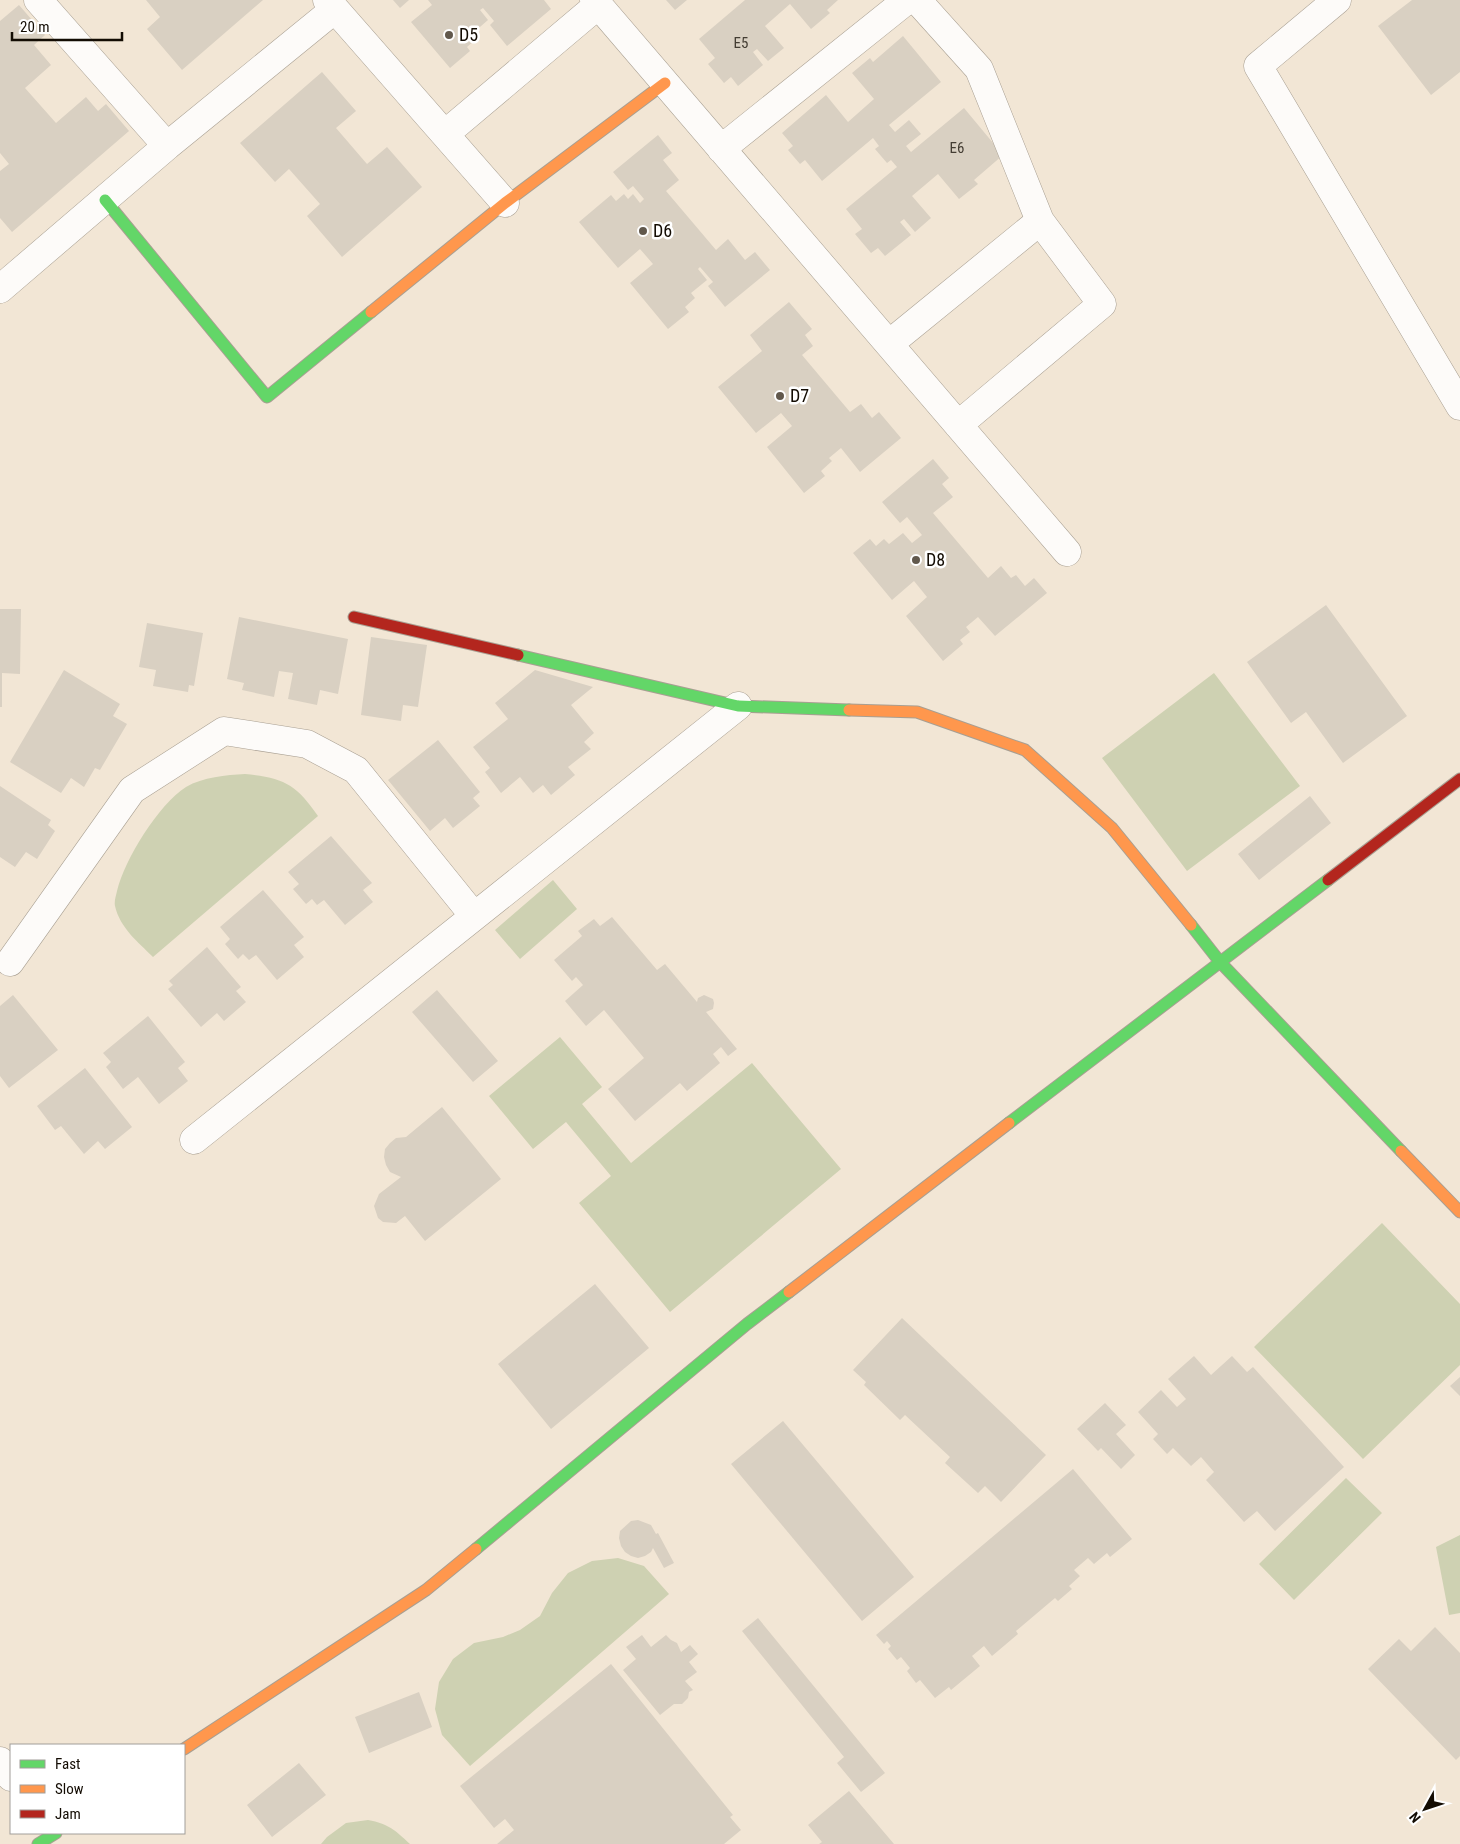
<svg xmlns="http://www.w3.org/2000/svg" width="1460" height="1844" font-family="'Roboto Condensed',sans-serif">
  <rect width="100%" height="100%" fill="#f2e6d5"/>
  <path fill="#ced1b2" d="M1214,673L1300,786L1187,871L1102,758Z
    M245,774C284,778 296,784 318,816L153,957C138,942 120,928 115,906C114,901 116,896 117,891C125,859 158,805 186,787C203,777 226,775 245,774Z
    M553,880L577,909L520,959L495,930Z
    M560,1037L602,1087L582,1104L631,1163L752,1063L841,1169L670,1312L579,1203L611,1176L566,1122L533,1149L489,1096Z
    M1382,1223L1460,1304V1365L1363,1459L1254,1347Z
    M1346,1478L1382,1513L1294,1600L1259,1564Z
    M1460,1535V1613L1449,1615L1436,1547Z
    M618,1558L644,1566L669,1594L470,1766L442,1735L435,1709L439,1682L453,1659L474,1643L503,1637L520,1630L540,1616L552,1593L568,1573L592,1561Z
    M368,1820C389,1824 395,1830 410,1844H321L327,1837L346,1823Z"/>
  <path fill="#d9d0c2" d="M146,0H263L182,70L147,29L160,17Z
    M393,0H409L400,8Z
    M428,0H544L551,9L507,46L490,25L494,21L483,8L480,10L488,20L473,33L477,38L467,47L470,51L450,68L411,22L432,5Z
    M666,0H687L675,10Z
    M745,0H838L827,10L830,13L811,29L790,4L765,26L784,48L768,61L757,49L753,52L763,65L738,86L731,77L724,83L708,64L715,58L699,39Z
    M1412,0H1460V72L1431,95L1378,26Z
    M19,5L45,35L34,45L51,65L25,88L56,123L86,97L98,111L106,104L129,131L12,232L0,218V171L9,164L0,153V21Z
    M903,36L941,82L889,125L895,132L909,120L921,134L906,146L911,152L964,108L1003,155L974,180L978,184L959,199L938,174L912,196L931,218L915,232L904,219L900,222L911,235L885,256L878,248L871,253L855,234L862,229L846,209L897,167L891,160L887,163L875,149L879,146L873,138L822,181L805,160L800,164L788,150L793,146L782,133L826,95L848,122L874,99L852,73L870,58L873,62Z
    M322,72L356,111L336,128L367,164L387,147L422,187L342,257L307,216L320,204L289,169L275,182L240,143Z
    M658,135L672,153L663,160L679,180L666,191L716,250L728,239L745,260L755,252L770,270L725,307L708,286L713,282L700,267L698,269L707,280L691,293L695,298L685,307L689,312L668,329L630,283L653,264L640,249L618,268L579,222L611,195L616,201L624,194L628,199L633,194L640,203L644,199L633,186L628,190L613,172Z
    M789,302L812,329L805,335L813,346L802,355L850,412L861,404L872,418L879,412L901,438L860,472L841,448L829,458L832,461L821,471L825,476L804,493L767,447L792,426L781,413L756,433L718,387L762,351L750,335Z
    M933,459L949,478L942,484L953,497L933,513L988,578L1001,566L1011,578L1016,575L1025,586L1034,578L1047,593L995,636L978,617L966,627L970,632L960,640L963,644L943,661L906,616L927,597L914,581L892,600L853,553L870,539L876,546L884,539L889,544L903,533L912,543L922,535L907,517L900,523L882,502Z
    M1326,605L1407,716L1343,763L1306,712L1291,723L1247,662Z
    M0,609H21L20,674L2,673V707H0Z
    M239,617L348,639L338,694L320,690L317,705L288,699L293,673L279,671L274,697L242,690L244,683L227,679Z
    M147,623L203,633L194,686L189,685L188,692L153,686L156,670L139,667Z
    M371,637L427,645L418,707L403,705L401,721L361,715Z
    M64,670L120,704L113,716L127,724L100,770L95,768L84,787L71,778L61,793L10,762Z
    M535,670L593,687L571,705L594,733L584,742L591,749L568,767L575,775L551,795L543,785L533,793L520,777L501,793L485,772L490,768L473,747L508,719L495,703Z
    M438,740L480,792L473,798L480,806L453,828L445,818L430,831L388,780Z
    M0,786L51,820L48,825L55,831L37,859L26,852L15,867L0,857Z
    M1310,796L1331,823L1259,880L1238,854Z
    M331,836L372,883L363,890L373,902L345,925L324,900L317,905L312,899L306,904L293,889L299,884L288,872Z
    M263,890L304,937L294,945L304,957L277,980L256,955L249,960L243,954L238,959L225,944L230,939L220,927Z
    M612,917L657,970L665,964L697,1002L698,998L704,995L713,999L714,1003L713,1009L706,1012L737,1049L728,1056L721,1047L713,1054L720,1063L687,1091L680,1083L635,1121L608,1089L644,1058L604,1010L586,1026L565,1001L583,985L576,977L572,981L554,960L582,936L578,931L594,919L600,926Z
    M207,947L241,987L236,991L246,1002L224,1021L217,1013L201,1027L168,989L173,985L169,981Z
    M437,990L498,1061L473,1082L412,1012Z
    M13,995L58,1050L9,1088L0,1076V1006Z
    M148,1016L185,1062L178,1068L188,1081L159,1104L138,1077L123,1089L106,1067L111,1062L103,1053Z
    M85,1068L132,1127L105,1149L98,1141L84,1154L61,1126L55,1130L37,1106Z
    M442,1107L501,1179L425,1241L405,1216L396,1223L383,1222L378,1218L374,1206L379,1194L401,1177L390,1172L386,1165L384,1157L385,1149L390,1143L396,1138L406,1137Z
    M595,1284L649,1348L551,1429L498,1364Z
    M902,1318L1046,1455L1001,1502L985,1486L978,1493L945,1463L950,1457L905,1415L900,1420L864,1385L866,1382L853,1370Z
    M1194,1356L1211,1375L1232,1356L1247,1372L1253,1367L1344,1467L1275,1531L1257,1511L1244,1522L1206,1480L1214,1472L1201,1457L1191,1466L1173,1448L1167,1454L1153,1439L1158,1434L1138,1412L1161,1390L1177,1407L1186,1399L1168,1379Z
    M1460,1377V1396L1450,1386Z
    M1105,1403L1126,1425L1116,1434L1135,1455L1121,1469L1101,1448L1098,1451L1077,1429Z
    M783,1421L914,1577L862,1621L731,1464Z
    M1073,1469L1132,1539L1110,1557L1107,1553L1094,1564L1088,1558L1074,1570L1080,1576L1069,1586L1072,1589L1058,1601L1055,1598L1016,1631L1018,1634L992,1656L984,1646L972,1656L980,1666L951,1690L949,1687L935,1698L920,1680L916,1683L907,1671L910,1668L901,1657L897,1660L888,1649L891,1646L887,1641L884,1644L876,1635Z
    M638,1520L651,1525L656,1534L658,1533L674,1563L664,1568L653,1548L651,1552L645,1556L638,1558L631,1556L625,1552L621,1546L619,1538L620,1531L631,1521Z
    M758,1618L885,1773L861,1792L837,1763L844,1757L742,1631Z
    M1435,1627L1460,1653V1756L1456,1760L1368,1669L1399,1639L1411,1651Z
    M642,1635L651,1647L666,1635L671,1640L677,1643L681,1652L690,1645L698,1654L689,1662L697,1672L685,1681L693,1690L689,1692L688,1698L682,1704H674L660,1715L623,1670L636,1659L626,1647Z
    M611,1664L733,1815L730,1817L741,1830L724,1844H497L514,1830L505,1819L494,1828L460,1786Z
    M419,1692L432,1727L369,1753L355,1717Z
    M299,1763L326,1795L272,1837L247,1805Z
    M849,1791L894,1844H819L822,1842L808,1825Z"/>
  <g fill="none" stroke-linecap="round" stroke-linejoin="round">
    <g stroke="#a89f92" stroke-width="29">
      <path id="street" d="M327,0L505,203
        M594,0L1067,552
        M917,0L979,69L1040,221
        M1337,0L1258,66L1460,406
        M445,134L598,5
        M167,146L335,9
        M721,149L907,0
        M0,289L167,146L38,0
        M889,344L1040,221L1102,304L958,425
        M10,962L132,790L224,731L307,744L356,770L474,916
        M194,1140L738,706
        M0,1761L11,1777"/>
    </g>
    <g stroke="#a89f92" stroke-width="13">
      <path id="fast" d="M105,200L267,397L371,312
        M518,655L738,706L849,710
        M1191,925L1220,962L1401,1151
        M1009,1123L1328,880
        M476,1549L747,1324L789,1292
        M38,1844L56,1833"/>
    </g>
    <g stroke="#a89f92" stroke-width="13">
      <path id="slow" d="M371,312L505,203L665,83
        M849,710L917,712L1025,750L1112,828L1191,925
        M1401,1151L1460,1212
        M789,1292L1009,1123
        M184,1749L426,1590L476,1549"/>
    </g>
    <g stroke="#a89f92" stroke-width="13">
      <path id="jam" d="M354,617L518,655
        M1328,880L1460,779"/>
    </g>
    <use href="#street" stroke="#fdfbf9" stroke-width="28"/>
    <use href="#fast" stroke="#63d668" stroke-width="11"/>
    <use href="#slow" stroke="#ff974d" stroke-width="11"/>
    <use href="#jam" stroke="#b3261e" stroke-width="11"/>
  </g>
  <g fill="#61584c" stroke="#fff" stroke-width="2">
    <circle cx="449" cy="35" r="5"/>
    <circle cx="643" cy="231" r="5"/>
    <circle cx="780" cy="396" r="5"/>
    <circle cx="916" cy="560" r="5"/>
  </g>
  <g text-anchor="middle" stroke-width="5" stroke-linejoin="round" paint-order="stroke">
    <g font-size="15" fill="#443d33">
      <text x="741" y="48">E5</text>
      <text x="957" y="153">E6</text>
    </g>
    <g font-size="18" fill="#130c03" stroke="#fff" text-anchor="start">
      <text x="459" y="41">D5</text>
      <text x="653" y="237">D6</text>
      <text x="790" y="402">D7</text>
      <text x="926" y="566">D8</text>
    </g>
  </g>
  <rect x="10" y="1744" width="175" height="90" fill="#ffffff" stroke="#a19e9a"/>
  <rect x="20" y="1760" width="25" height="8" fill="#63d668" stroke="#a19e9a"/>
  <text x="55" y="1769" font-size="15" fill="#130c03">Fast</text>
  <rect x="20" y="1785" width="25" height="8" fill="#ff974d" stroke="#a19e9a"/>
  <text x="55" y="1794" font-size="15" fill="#130c03">Slow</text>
  <rect x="20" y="1810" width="25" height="8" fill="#b3261e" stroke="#a19e9a"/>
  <text x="55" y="1819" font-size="15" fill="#130c03">Jam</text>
  <g transform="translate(1425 1809) rotate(230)" stroke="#ffffff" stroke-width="4" paint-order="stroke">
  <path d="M0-4L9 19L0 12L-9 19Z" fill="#130c03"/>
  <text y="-8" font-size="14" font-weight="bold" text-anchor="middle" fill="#130c03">N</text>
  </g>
  <path d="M12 32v8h110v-8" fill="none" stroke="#130c03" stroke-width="2.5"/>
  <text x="20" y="32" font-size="15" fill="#130c03" stroke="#ffffff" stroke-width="4" paint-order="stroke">20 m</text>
</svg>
